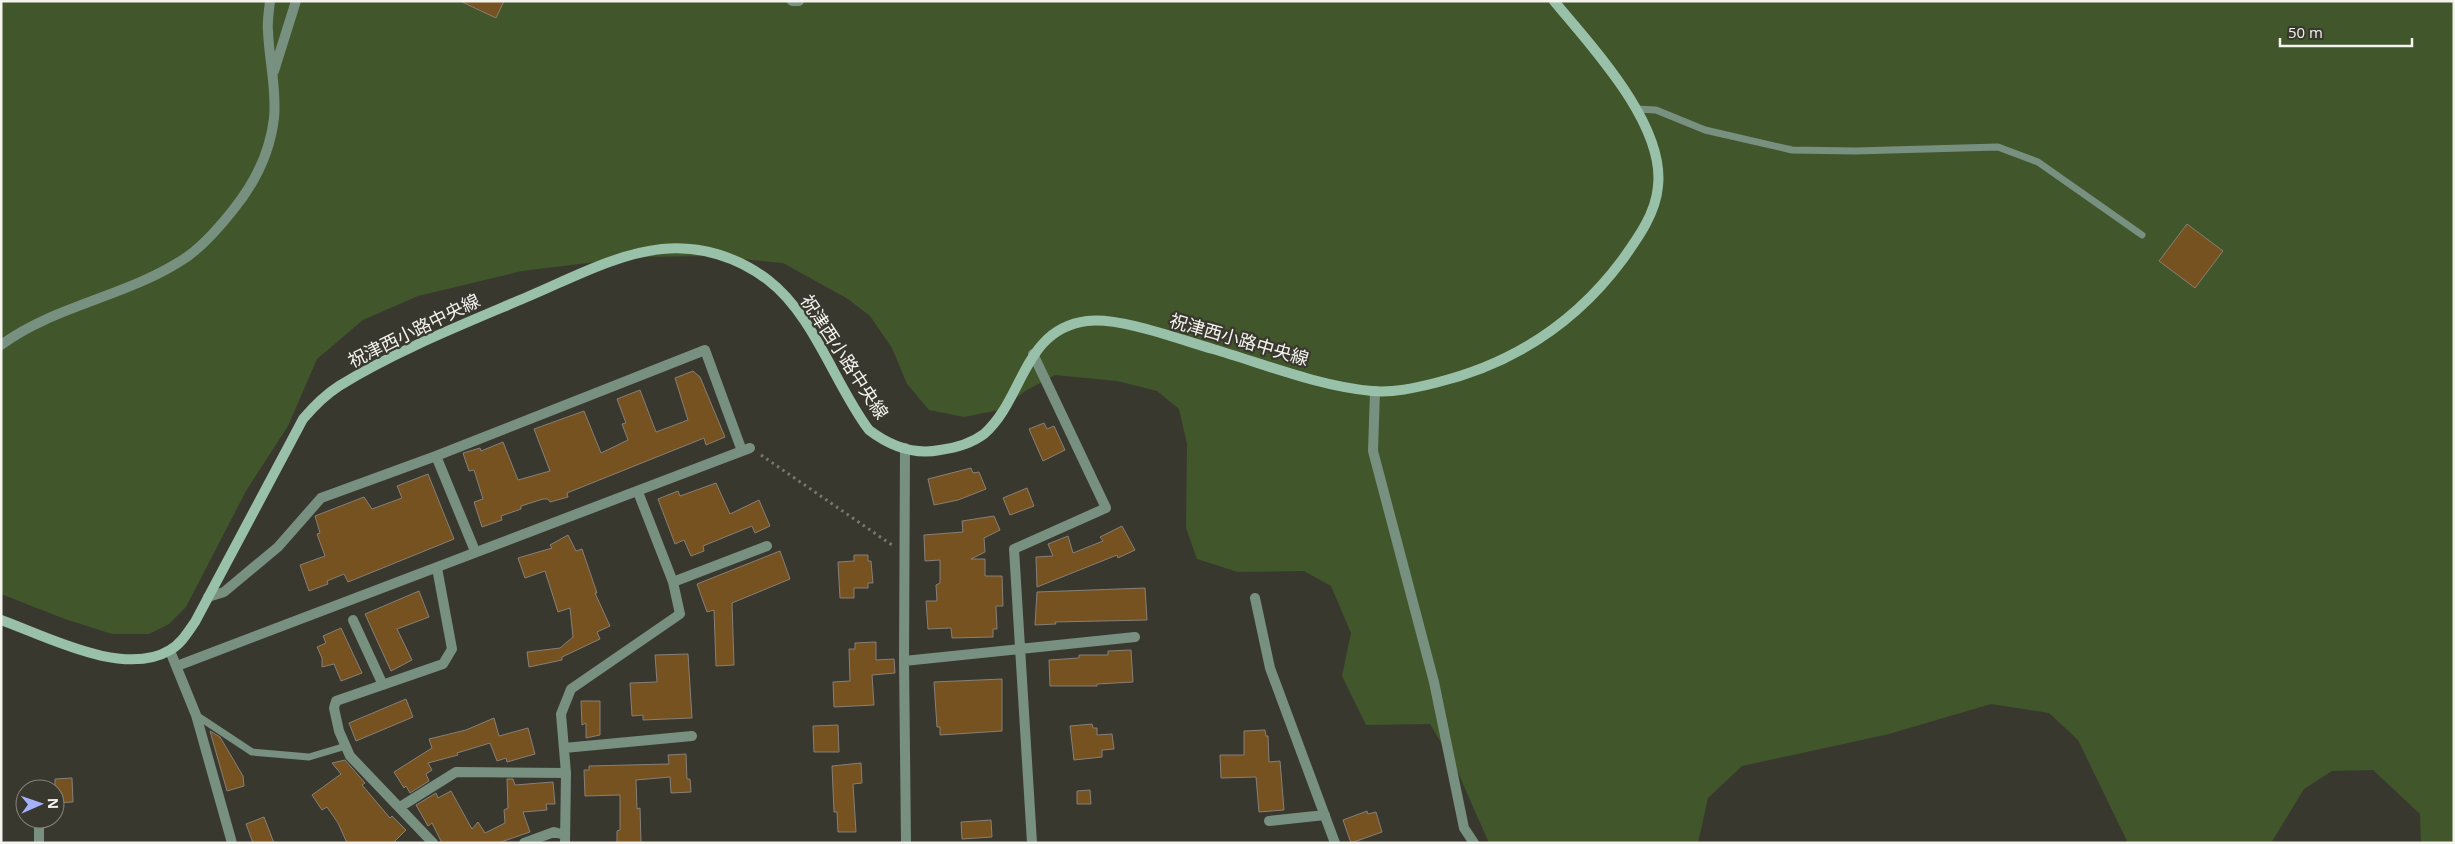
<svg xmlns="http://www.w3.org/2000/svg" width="2455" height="844" font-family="'Open Sans','Noto Sans JP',sans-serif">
  <rect width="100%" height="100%" fill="#39382f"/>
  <path fill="#41562b" d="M1,1H2454V843H2421L2420,814L2373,770L2332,771L2304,789L2271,843H2128L2078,740L2049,713L1991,704L1889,734L1742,766L1708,798L1698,843H1489L1456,768L1430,724L1366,725L1342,676L1351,633L1331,586L1304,571L1238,572L1197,559L1186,528L1187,444L1179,409L1157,391L1117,381L1055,375L1027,390L999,410L964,417L929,410L907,384L892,348L870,316L848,299L783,263L712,256L637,257L522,271L418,296L363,320L317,359L288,426L246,491L186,607L169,624L149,634H112L65,619L1,594Z"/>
  <path fill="#775221" stroke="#877f77" d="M460,1H504L496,18Z
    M2187,224L2223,251L2195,288L2159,261Z
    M693,371L700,377L725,437L706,445L704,438L567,493L568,497L550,502L548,499H543L521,506V509L501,516L502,520L482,527L474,502L483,499L474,470L469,471L463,453L480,448L481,451L503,442L518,480L550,471L534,429L584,411L601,453L628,440L622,424L626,423L617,399L640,390L656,432L688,420L675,378Z
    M1044,423L1047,429L1054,426L1065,450L1043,461L1029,429Z
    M971,468L973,473L979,472L986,489L958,500L934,505L928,479Z
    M428,474L454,539L348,582L344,574L327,581L328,584L309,591L300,565L325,556L317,534L320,533L315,516L364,497L372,509L402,498L397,486Z
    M716,483L730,514L759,500L770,526L755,533L752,526L703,546L704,551L691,556L684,540L675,544L658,499L678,491L680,496Z
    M1027,488L1034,506L1010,515L1003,498Z
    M994,516L1000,530L984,538L985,552L971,559H985V576H1002L1003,606H996L997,629H993V637L952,638L951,628L928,629L926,601H937L936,585L940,583V560L925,561L924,535L963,532L962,521Z
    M1122,526L1135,550L1118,558L1117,555L1037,587L1036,557L1053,556L1048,544L1068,536L1073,553L1103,541L1100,537Z
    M568,535L576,551L582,549L597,593H595L610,626L597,632L600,639L562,657V660L529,667L527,652L560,648L573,637L570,608L558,612L545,571L525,578L518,558L552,548L550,545Z
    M780,551L790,579L732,603L734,665L716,666L714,610L707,612L697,584Z
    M854,555H868V561H871L873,583H868V588H854V598H840L838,562L854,561Z
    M1145,588L1147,620L1055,622L1056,624L1035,625L1037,592Z
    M419,591L429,617L397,629L412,660L391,671L365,614Z
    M341,628L362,673L341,681L334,664L322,667V658L317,647L326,643L323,636Z
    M876,642V660L894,659L895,673L872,675L874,705L834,707L833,682L850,681L849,649H855V643Z
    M1131,650L1133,682L1097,684V686H1050L1049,660L1079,658V655H1108V651Z
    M688,654L692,718L643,720V715L632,716L630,683L657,682L655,655Z
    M1002,679V731L940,735V727H937L934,682Z
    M406,699L413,717L356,741L349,723Z
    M581,701H600V735L586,738V723L582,725Z
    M494,718L499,736L528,728L535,754L507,762L506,758L497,761L490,743L457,753L458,755L428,763L432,770L426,774L429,781L410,793L406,786L404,788L394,772L432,748L429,739L466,730Z
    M1092,724L1093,728H1097V735L1112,734L1114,749L1102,750V757L1074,760L1070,726Z
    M838,725L839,752H814L813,726Z
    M1265,730L1266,736H1268L1269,762L1280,761L1284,810L1259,812L1256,777L1221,778L1220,755H1244V731Z
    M210,731L220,737L243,776L244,786L227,791Z
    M686,754L687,779H690L691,792L671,793L670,777L636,780L637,809L640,808L641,843H617V831L620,830V795L585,796L584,770H589V766L669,764L668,755Z
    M345,760L365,783L362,785L390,818L392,816L406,830L393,843H347L338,823L327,807L322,810L312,795L341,774L332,763Z
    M861,763L862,783L853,784L856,832H838L837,812H834L832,766Z
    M72,778L73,802L55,803V779Z
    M507,779H513L515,785L553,782L555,804H546L547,810L523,812L530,832L498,843H442L432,823L428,826L416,805L436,793L438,798L451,791L472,829L478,822L485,833L505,823L504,810L508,808Z
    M1090,790L1091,804H1077V791Z
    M1367,811L1368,814L1376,812L1382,832L1351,843L1343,820Z
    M264,817L274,843H253L246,824Z
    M991,820L992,837L962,839L961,822Z"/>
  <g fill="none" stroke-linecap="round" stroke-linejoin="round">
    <path stroke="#78776f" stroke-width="3" stroke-dasharray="2.5 4" stroke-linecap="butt" d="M761,455L892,545"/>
    <path stroke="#779080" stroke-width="7" d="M1636,109L1656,110L1705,130L1792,150L1855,151L1998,147L2038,162L2142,235
      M196,715L252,752L309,757L346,746"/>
    <path stroke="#779080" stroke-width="10" d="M792,1H799
      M274,71L296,1
      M1,345C54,306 123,297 179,262C200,250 218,229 233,210C255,183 270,153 274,118C277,90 269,60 268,31C267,22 269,11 270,1
      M1375,391L1373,451L1434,682L1464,828L1474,843
      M905,448L904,661L906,843
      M436,456L475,551
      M673,582L767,546
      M208,597L224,592L278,547L321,498L436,456L705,350L742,451
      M1255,598L1270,668L1335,843
      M353,620L383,685
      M170,651L196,715L232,843
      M904,661L1135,637
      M177,666L750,448
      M564,748L692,736
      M400,807L456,772L566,773
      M39,819V843
      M1269,821L1325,815
      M433,843L350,756L339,731L334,708L336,701L443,664L452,649L437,568
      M524,843L554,832L565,835
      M565,843L566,773L561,714L571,689L680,614L673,582L638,492
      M1032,843L1014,549L1106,508L1033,354"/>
    <path stroke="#99c1a9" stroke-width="10" d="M1,620C46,636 124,678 170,650C181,644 188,632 195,622L303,419C314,406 325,395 339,386C395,351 466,323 527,297C570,279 615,254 662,249C700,245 738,257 768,280C814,315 835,385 869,430C890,446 915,455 940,450C955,448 972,443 984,434C1024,399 1023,329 1087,321C1121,317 1178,339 1213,349C1264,364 1318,386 1372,391C1393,393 1415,388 1435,383C1513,364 1575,324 1623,259C1638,238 1656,213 1658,186C1665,124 1592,47 1554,1"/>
  </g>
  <g text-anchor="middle" stroke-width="4.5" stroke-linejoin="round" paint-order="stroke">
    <g font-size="18" fill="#f4f3ee" stroke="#39382f">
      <text transform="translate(414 331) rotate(-26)" y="6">祝津西小路中央線</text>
      <text transform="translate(1239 340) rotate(16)" y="6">祝津西小路中央線</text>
      <text transform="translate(844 357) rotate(57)" y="6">祝津西小路中央線</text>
    </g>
  </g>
  <rect width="2455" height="844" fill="none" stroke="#f4f3ee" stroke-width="5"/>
  <g transform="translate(40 804) rotate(88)"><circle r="24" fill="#39382f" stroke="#84837b"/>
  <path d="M0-4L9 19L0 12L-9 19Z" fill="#a5b1fc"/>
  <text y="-8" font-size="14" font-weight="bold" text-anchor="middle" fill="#f4f3ee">N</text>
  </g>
  <path d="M2280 38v8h132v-8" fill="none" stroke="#f4f3ee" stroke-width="2.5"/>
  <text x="2288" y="38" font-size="15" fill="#f4f3ee" stroke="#39382f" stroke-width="4" paint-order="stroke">50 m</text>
</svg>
